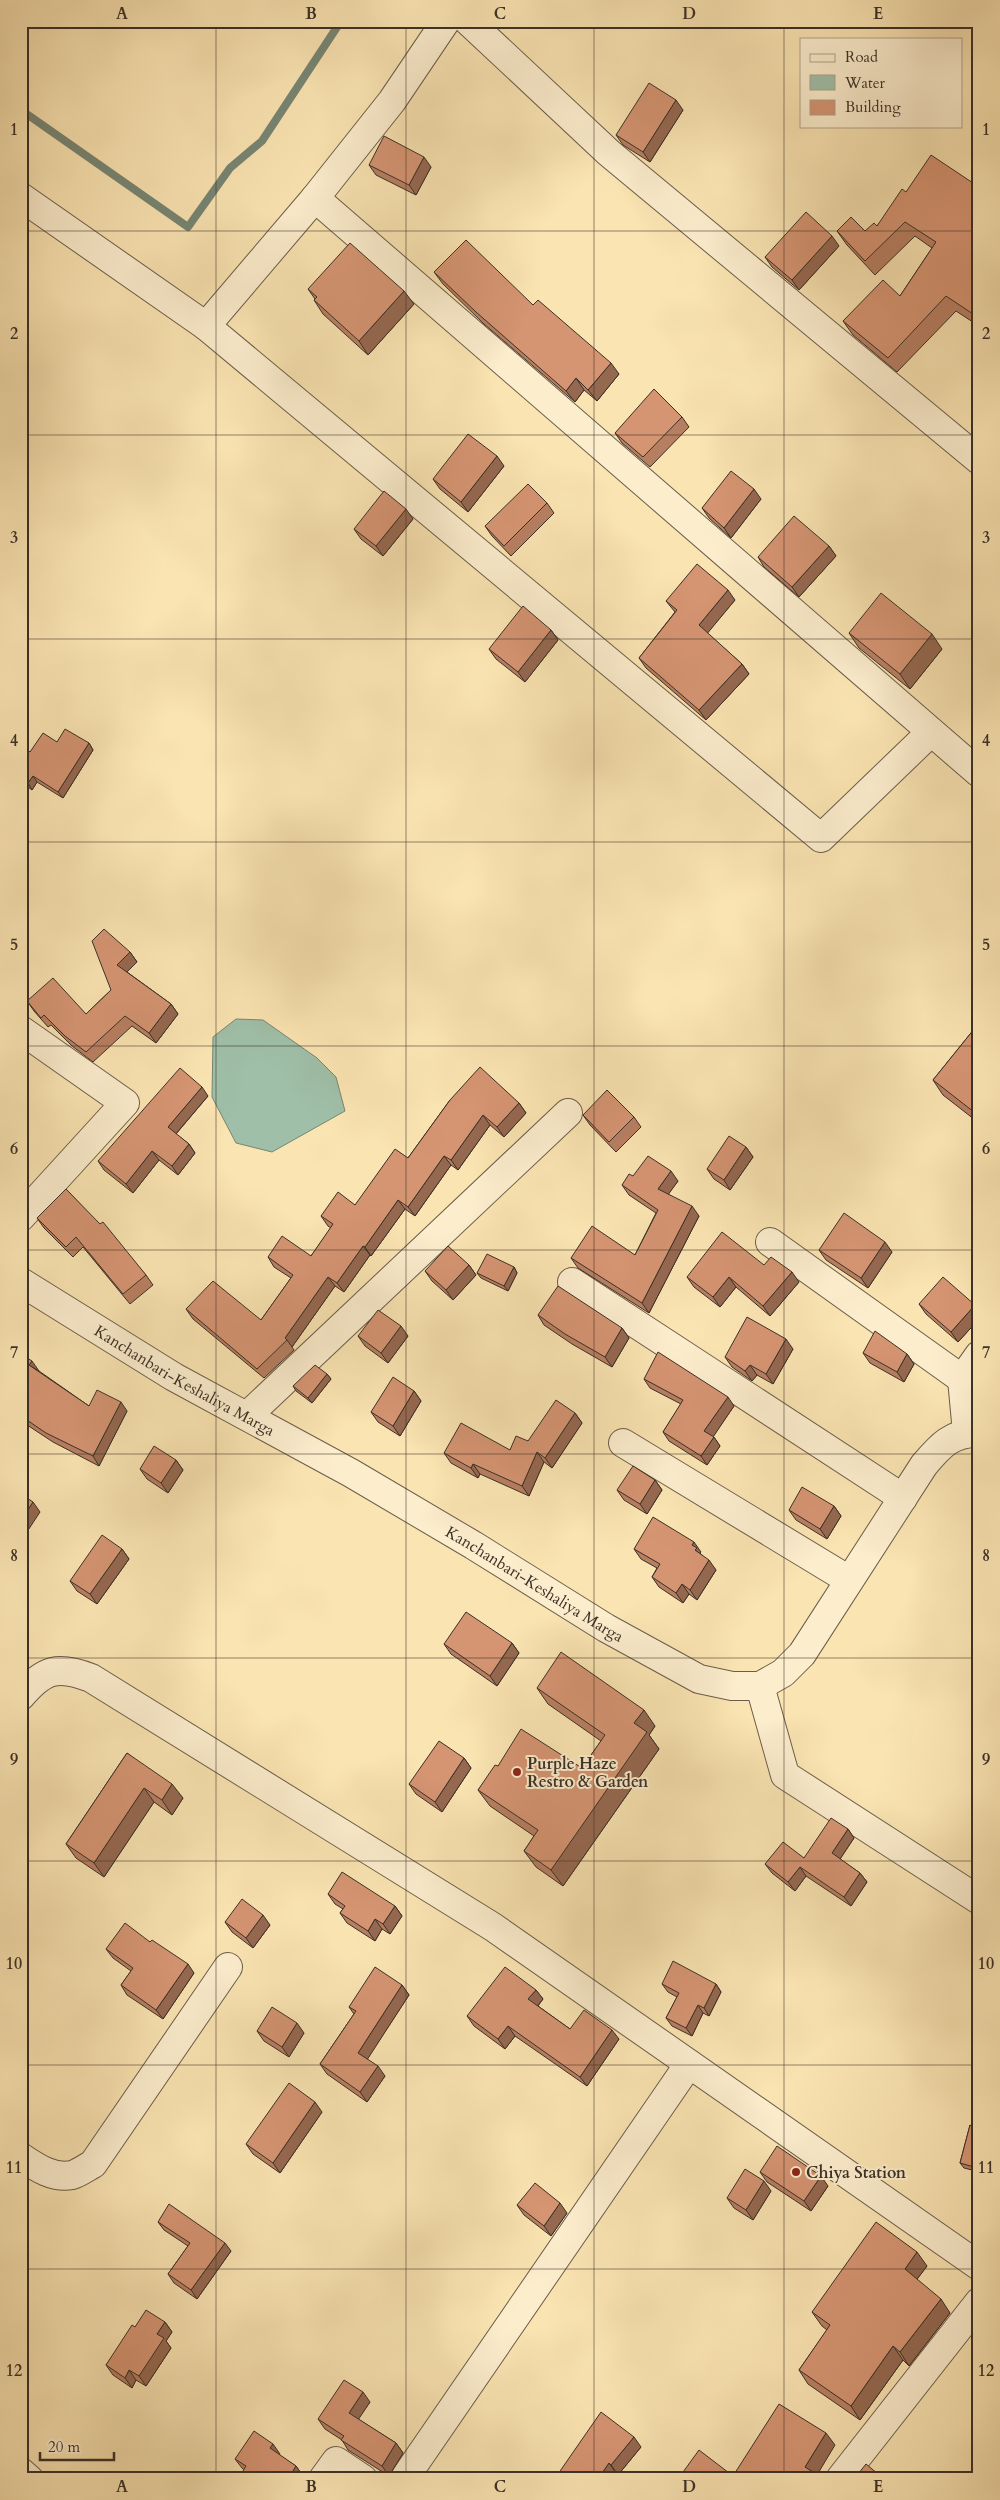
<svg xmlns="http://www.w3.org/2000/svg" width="1000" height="2500" font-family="Cardo,serif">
  <rect width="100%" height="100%" fill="#fae4b2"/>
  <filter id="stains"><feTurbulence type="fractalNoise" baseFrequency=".004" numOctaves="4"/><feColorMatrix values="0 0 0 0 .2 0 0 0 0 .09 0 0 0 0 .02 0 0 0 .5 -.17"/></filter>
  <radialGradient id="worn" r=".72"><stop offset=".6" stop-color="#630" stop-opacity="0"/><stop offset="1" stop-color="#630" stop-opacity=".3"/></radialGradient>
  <path fill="#9fbfa8" stroke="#778674" d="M236,1019L263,1020L317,1058L336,1077L345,1111L272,1152L236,1143L212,1097L213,1037Z"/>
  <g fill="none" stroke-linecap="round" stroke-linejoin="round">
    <path stroke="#778674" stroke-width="8" d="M21,110L188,227L230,168L262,141L341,21"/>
    <g stroke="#6b5d4a" stroke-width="30">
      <g id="minor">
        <path d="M468,21L609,153L979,460"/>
        <path d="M21,197L206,326L821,838L931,732"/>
        <path d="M315,198L979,773"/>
        <path d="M206,326L315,198L392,101L446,21"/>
        <path d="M21,1030L125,1103L21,1217"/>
        <path d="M770,1242L962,1379"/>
        <path id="s1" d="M21,1282L174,1377L351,1473L473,1545L606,1628L699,1679L732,1686H760L783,1673L802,1654L924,1465C940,1446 952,1432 979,1433"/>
        <path d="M572,1282L903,1498"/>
        <path d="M247,1416L568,1113"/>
        <path d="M967,1433L962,1379L979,1355"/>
        <path d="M623,1443L849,1580"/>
        <path d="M760,1686L785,1775L979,1900"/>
        <path d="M21,1696C44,1669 58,1665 91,1678L493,1927L979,2266"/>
        <path d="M21,2157C36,2167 53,2179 72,2175C79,2173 87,2167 93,2164L228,1967"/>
        <path d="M21,2472L29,2479"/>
        <path d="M323,2479L336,2461L363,2479"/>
        <path d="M404,2479L689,2064"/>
        <path d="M840,2479L979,2302"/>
      </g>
    </g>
    <use href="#minor" stroke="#fcedcd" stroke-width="28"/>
  </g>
  <path fill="#b77f62" stroke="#3b3027" d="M683,110L650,162L623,145L616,135Z
    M369,165L431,167L416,195L376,175Z
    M979,187V326L956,311L897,372L853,335L843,321L900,296L932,248L915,236L875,275L847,245L837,231H865L877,226L906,192Z
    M839,246L799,290L772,267L765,257Z
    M434,272L533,305L619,374L597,401L584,390L575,402L484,324L443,284Z
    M308,289L414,304L368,355L323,314L314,300L315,299Z
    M682,417L689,427L650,467L622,443L615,433Z
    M504,466L468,512L440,489L433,479Z
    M761,499L731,538L709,518L702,508Z
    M547,503L554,513L511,556L492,536L485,526Z
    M413,519L383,556L361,539L354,529Z
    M829,546L836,556L799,597L764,567L758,557Z
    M735,600L707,633L742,664L749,674L706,720L646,668L639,658L675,612L666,601Z
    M551,630L558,640L525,682L496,659L489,649Z
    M849,633L942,649L910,689L859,648Z
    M57,742L89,743L93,750L63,798L37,782L32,790L21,782V746L30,752Z
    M130,952L137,962L127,972L171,1004L178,1014L156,1043L132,1026L93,1062L72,1046L51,1025L48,1027L34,1011L27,1001L86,1014L111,990Z
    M979,1023V1123L943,1095L933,1080Z
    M208,1096L176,1134L189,1144L195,1153L178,1175L159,1160L133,1193L104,1170L98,1161Z
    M450,1100L519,1103L526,1113L504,1137L490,1125L458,1170L451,1165L415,1216L405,1209L371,1256L370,1255L344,1292L335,1286L292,1347L294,1350L264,1378L193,1319L186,1309L261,1320L291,1278L274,1267L268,1257L311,1256L331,1228L328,1226L321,1216L355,1205L408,1158Z
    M583,1115L634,1117L641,1127L616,1152L590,1125Z
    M746,1147L753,1157L730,1190L714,1179L707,1169Z
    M633,1176L678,1181L668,1194L699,1216L649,1313L578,1268L571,1258L635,1255L656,1213L629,1195L622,1185Z
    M66,1189L146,1275L153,1285L130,1304L83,1247L73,1257L44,1228L37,1218Z
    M819,1250L892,1252L868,1288L826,1260Z
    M469,1265L476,1275L453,1300L432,1281L425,1271Z
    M764,1265L799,1282L770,1316L736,1287L720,1307L694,1287L687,1277Z
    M514,1267L517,1273L508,1291L481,1278L477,1273Z
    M919,1304L975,1305L979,1311V1319L958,1342L926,1314Z
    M538,1315L622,1328L629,1338L612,1367L572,1344L544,1325Z
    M358,1336H408L388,1363L365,1346Z
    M793,1349L773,1384L757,1375L752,1381L732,1367L725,1357Z
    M863,1353L907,1354L914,1364L904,1382L870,1363Z
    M21,1354L39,1371L89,1406L127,1411L99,1466L53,1442L21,1421Z
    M327,1374L331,1379L312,1403L296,1391L293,1386Z
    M644,1379L734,1406L713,1436L720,1446L707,1465L669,1441L663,1432L681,1404L650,1388Z
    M414,1391L421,1401L400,1436L378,1422L371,1412Z
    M575,1413L582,1423L552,1468L544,1462L529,1496L480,1474L478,1478L451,1463L444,1453L510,1450L528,1441Z
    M176,1460L183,1470L168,1493L147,1479L140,1469Z
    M655,1480L662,1490L647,1514L624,1500L617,1490Z
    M834,1506L841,1516L827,1539L796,1520L789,1510Z
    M122,1549L129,1559L97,1604L77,1591L70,1581Z
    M634,1549L701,1552L700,1553L702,1555L716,1570L697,1600L689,1594L683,1603L659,1587L652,1577L657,1568L641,1559Z
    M512,1643L519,1653L497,1686L451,1654L444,1644Z
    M537,1688L655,1726L649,1735L659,1749L563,1886L536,1867L524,1851L534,1836L490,1806L478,1790L498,1766L582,1768L601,1741L548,1704Z
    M127,1753L183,1798L172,1815L154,1802L104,1877L76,1858L66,1844Z
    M464,1758L471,1768L442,1812L416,1794L409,1784Z
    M848,1829L854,1838L840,1859L860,1873L867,1882L851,1906L806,1876L795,1891L772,1873L765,1864L804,1858Z
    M328,1894L395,1906L402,1916L390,1934L382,1929L375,1941L347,1923L340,1913L343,1909L335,1904Z
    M225,1922L270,1925L253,1948L232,1932Z
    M150,1942L194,1973L163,2019L127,1995L121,1985L131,1971L113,1958L106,1949Z
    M662,1984H716L721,1992L709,2016L703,2013L692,2036L672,2026L666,2018L677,1997L668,1992Z
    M402,1985L409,1995L367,2059L385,2076L367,2102L327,2074L320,2064L354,2014L349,2007Z
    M536,1990L543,1999L538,2006L570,2029L619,2039L587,2086L515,2036L505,2049L474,2026L467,2016Z
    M257,2031L304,2033L289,2057L264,2041Z
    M322,2112L280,2173L253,2154L246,2144Z
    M970,2125L976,2171L964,2168L960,2163Z
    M760,2172L828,2186L811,2211L767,2182Z
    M771,2191L753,2220L734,2208L727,2198Z
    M517,2205L567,2213L551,2236L524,2215Z
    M158,2222L231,2251L197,2299L174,2283L168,2274L188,2246L164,2230Z
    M927,2266L917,2279L950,2313L909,2366L903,2360L860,2420L808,2384L799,2370L827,2330L822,2326L812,2312Z
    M165,2322L172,2332L166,2341L171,2348L146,2386L136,2380L132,2388L113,2375L106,2365L135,2327Z
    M370,2402L358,2419L396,2443L403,2453L389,2476L348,2450L342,2440L325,2429L318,2419Z
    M641,2447L618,2475L616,2473L612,2479H561L558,2474Z
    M280,2454L279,2455L296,2466L303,2476L244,2470L242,2468L235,2459Z"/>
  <path fill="#956850" stroke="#3b3027" d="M676,100L683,110L650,162L643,152Z
    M424,157L431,167L416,195L409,185Z
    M832,236L839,246L799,290L792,280Z
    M404,291L414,304L368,355L359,341Z
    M611,363L619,374L597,401L588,390Z
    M576,378L584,390L575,402L566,391Z
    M497,456L504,466L468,512L461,502Z
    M754,489L761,499L731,538L724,528Z
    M406,509L413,519L383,556L376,546Z
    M829,546L836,556L799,597L792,587Z
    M728,590L735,600L706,635L699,625Z
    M551,630L558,640L525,682L518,672Z
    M932,634L942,649L910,689L900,674Z
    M742,664L749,674L706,720L699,710Z
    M21,695H22L26,701L21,708Z
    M89,743L93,750L63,798L58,792Z
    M33,776L37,782L32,790L28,783Z
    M130,952L137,962L124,975L117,965Z
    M171,1004L178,1014L156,1043L149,1033Z
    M202,1087L208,1096L174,1136L168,1127Z
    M519,1103L526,1113L504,1137L497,1127Z
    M483,1115L490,1125L458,1170L451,1160Z
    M189,1144L195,1153L178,1175L172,1166Z
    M746,1147L753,1157L730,1190L724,1180Z
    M152,1151L159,1160L133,1193L126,1184Z
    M444,1156L451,1165L415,1216L408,1207Z
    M671,1171L678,1181L665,1199L658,1189Z
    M398,1200L405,1209L371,1256L365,1247Z
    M692,1206L699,1216L649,1313L642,1303Z
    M885,1242L892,1252L868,1288L861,1278Z
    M363,1246L370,1255L344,1292L337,1283Z
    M469,1265L476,1275L453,1300L446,1290Z
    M514,1267L517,1273L508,1291L504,1286Z
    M792,1272L799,1282L770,1316L763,1306Z
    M328,1277L335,1286L292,1347L287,1340L285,1338Z
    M729,1277L736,1287L720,1307L713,1297Z
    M975,1305L979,1311V1319L958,1342L951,1332Z
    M401,1326L408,1336L388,1363L381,1353Z
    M622,1328L629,1338L612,1367L605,1357Z
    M786,1339L793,1349L773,1384L766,1374Z
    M907,1354L914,1364L904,1382L897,1372Z
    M32,1361L39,1371L29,1365Z
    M750,1365L757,1375L752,1381L745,1371Z
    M327,1374L331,1379L312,1403L308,1398Z
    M414,1391L421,1401L400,1436L393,1426Z
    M728,1397L734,1406L711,1440L704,1431Z
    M121,1402L127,1411L99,1466L93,1456Z
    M575,1413L582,1423L552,1468L545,1458Z
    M714,1437L720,1446L707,1465L701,1456Z
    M537,1452L544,1462L529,1496L522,1486Z
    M176,1460L183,1470L168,1493L161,1483Z
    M473,1464L480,1474L478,1478L471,1468Z
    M655,1480L662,1490L647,1514L640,1504Z
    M33,1502L40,1512L21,1541V1520Z
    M834,1506L841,1516L827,1539L820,1529Z
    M694,1542L701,1552L700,1553L704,1558L695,1550L692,1545Z
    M122,1549L129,1559L97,1604L90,1594Z
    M709,1560L716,1570L697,1600L690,1590Z
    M682,1584L689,1594L683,1603L676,1593Z
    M512,1643L519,1653L497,1686L490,1676Z
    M644,1710L655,1726L649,1735L659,1749L563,1886L551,1870L634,1723Z
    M464,1758L471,1768L442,1812L435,1802Z
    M172,1784L183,1798L172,1815L162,1800Z
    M144,1788L154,1802L104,1877L94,1863Z
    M848,1829L854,1838L838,1862L832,1853Z
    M800,1867L806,1876L795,1891L788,1882Z
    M860,1873L867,1882L851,1906L844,1897Z
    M395,1906L402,1916L390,1934L383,1924Z
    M263,1915L270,1925L253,1948L246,1938Z
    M375,1919L382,1929L375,1941L368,1931Z
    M188,1964L194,1973L163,2019L156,2010Z
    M716,1984L721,1992L709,2016L704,2008Z
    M402,1985L409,1995L365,2063L358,2053Z
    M536,1990L543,1999L535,2009L528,1999Z
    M698,2005L703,2013L692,2036L686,2028Z
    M297,2023L304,2033L289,2057L282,2047Z
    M508,2026L515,2036L505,2049L498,2039Z
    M612,2030L619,2039L587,2086L580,2077Z
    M378,2066L385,2076L367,2102L360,2092Z
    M315,2102L322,2112L280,2173L273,2163Z
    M821,2176L828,2186L811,2211L804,2201Z
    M764,2181L771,2191L753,2220L746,2210Z
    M560,2203L567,2213L551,2236L544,2226Z
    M225,2243L231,2251L197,2299L191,2290Z
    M917,2252L927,2266L915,2282L905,2269Z
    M941,2299L950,2313L909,2366L900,2352Z
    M165,2322L172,2332L166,2341L171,2348L146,2386L139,2376L157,2334Z
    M893,2346L903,2360L860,2420L851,2406Z
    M129,2370L136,2380L132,2388L125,2378Z
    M363,2392L370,2402L356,2423L349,2413Z
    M826,2433L835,2445L817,2475L819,2479H813L805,2467Z
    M634,2437L641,2447L618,2475L611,2465Z
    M396,2443L403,2453L389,2476L382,2466Z
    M273,2444L280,2454L277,2458L270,2448Z
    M609,2463L616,2473L612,2479H598Z
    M296,2466L303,2476L301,2479H288Z"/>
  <path fill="#d59472" stroke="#3b3027" d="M649,83L676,100L643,152L616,135Z
    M384,136L424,157L409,185L369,165Z
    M931,155L979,187V318L946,296L888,358L843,321L883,280L900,296L936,242L905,222L865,261L837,231L851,217L865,231L874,223L877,226L902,189L906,192Z
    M806,212L832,236L792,280L765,257Z
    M466,240L533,305L538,300L611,363L588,390L576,378L566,391L476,312L434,272Z
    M350,243L404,291L359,341L314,300L317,297L308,289Z
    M654,389L682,417L643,457L615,433Z
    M468,434L497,456L461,502L433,479Z
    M731,471L754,489L724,528L702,508Z
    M528,484L547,503L504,546L485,526Z
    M384,491L406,509L376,546L354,529Z
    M794,516L829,546L792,587L758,557Z
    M697,564L728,590L699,625L742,664L699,710L639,658L677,610L666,601Z
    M881,593L932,634L900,674L849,633Z
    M523,606L551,630L518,672L489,649Z
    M65,729L89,743L58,792L33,776L28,783L21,779V746L30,752L43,733L57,742Z
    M104,929L130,952L117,965L171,1004L149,1033L125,1016L86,1052L65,1036L44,1015L41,1018L27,1001L53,978L86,1014L111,990L92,941Z
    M979,1023V1116L933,1080Z
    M480,1067L519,1103L497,1127L483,1115L451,1160L444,1156L408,1207L398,1200L365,1247L363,1246L337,1283L328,1277L285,1338L287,1340L257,1369L186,1309L213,1281L261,1320L293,1275L268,1257L282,1236L311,1256L333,1224L321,1216L338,1192L355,1205L395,1149L408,1158L450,1100Z
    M180,1068L202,1087L168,1127L189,1144L172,1166L152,1151L126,1184L98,1161Z
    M607,1090L634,1117L609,1142L583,1115Z
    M729,1136L746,1147L724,1180L707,1169Z
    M648,1156L671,1171L658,1189L692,1206L642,1303L571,1258L592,1226L635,1255L658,1210L622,1185L629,1174L633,1176Z
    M66,1189L100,1224L103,1222L146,1275L123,1294L76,1237L66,1247L37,1218Z
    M844,1213L885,1242L861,1278L819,1250Z
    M722,1232L764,1265L771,1257L792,1272L763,1306L729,1277L713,1297L687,1277Z
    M448,1246L469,1265L446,1290L425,1271Z
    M487,1254L514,1267L504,1286L477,1273Z
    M943,1277L975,1305L951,1332L919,1304Z
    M558,1286L622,1328L605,1357L565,1334L538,1315Z
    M378,1310L401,1326L381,1353L358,1336Z
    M747,1317L786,1339L766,1374L750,1365L745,1371L725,1357Z
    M875,1331L907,1354L897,1372L863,1353Z
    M658,1352L728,1397L704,1431L714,1437L701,1456L663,1432L683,1400L644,1379Z
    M21,1354L32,1361L29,1365L89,1406L97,1390L121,1402L93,1456L46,1433L21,1416Z
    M315,1365L327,1374L308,1398L293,1386Z
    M393,1377L414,1391L393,1426L371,1412Z
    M556,1400L575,1413L545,1458L537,1452L522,1486L473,1464L471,1468L444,1453L461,1423L510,1450L516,1436L528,1441Z
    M154,1446L176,1460L161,1483L140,1469Z
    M633,1466L655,1480L640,1504L617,1490Z
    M802,1487L834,1506L820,1529L789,1510Z
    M21,1494L33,1502L21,1520Z
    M653,1517L694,1542L692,1545L697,1548L695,1550L709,1560L690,1590L682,1584L676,1593L652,1577L660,1564L634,1549Z
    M102,1535L122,1549L90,1594L70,1581Z
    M466,1612L512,1643L490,1676L444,1644Z
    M561,1652L644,1710L634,1723L647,1732L551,1870L524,1851L538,1830L478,1790L495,1765L498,1766L521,1729L582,1768L605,1735L537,1688Z
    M439,1741L464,1758L435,1802L409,1784Z
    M127,1753L172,1784L162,1800L144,1788L94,1863L66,1844Z
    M831,1818L848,1829L832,1853L860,1873L844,1897L800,1867L788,1882L765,1864L783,1842L804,1858Z
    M342,1872L395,1906L383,1924L375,1919L368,1931L340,1913L345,1906L328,1894Z
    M242,1899L263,1915L246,1938L225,1922Z
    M125,1923L150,1942L152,1940L188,1964L156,2010L121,1985L133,1968L106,1949Z
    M673,1961L716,1984L704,2008L698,2005L686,2028L666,2018L679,1993L662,1984Z
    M375,1967L402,1985L358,2053L378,2066L360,2092L320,2064L356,2011L349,2007Z
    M505,1967L536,1990L528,1999L570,2029L584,2010L612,2030L580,2077L508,2026L498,2039L467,2016Z
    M272,2007L297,2023L282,2047L257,2031Z
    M289,2083L315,2102L273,2163L246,2144Z
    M970,2125L979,2131V2183L974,2167L960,2163Z
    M777,2146L821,2176L804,2201L760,2172Z
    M745,2169L764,2181L746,2210L727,2198Z
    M535,2183L560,2203L544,2226L517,2205Z
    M169,2204L225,2243L191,2290L168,2274L190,2243L158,2222Z
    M876,2222L917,2252L905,2269L941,2299L900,2352L893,2346L851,2406L799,2370L830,2325L812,2312Z
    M146,2310L165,2322L157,2334L164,2338L139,2376L129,2370L125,2378L106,2365L132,2325L135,2327Z
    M344,2380L363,2392L349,2413L396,2443L382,2466L341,2440L344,2436L318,2419Z
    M779,2404L826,2433L805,2467L816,2474L813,2479H678L699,2450L733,2476Z
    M601,2412L634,2437L611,2465L609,2463L598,2479H564L558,2474Z
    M254,2431L273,2444L270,2448L296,2466L288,2479H238L246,2466L235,2459Z
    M866,2464L884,2479H854Z"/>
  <path fill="none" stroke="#3b3027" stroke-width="1" stroke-opacity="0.55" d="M216,21V2479M406,21V2479M594,21V2479M784,21V2479M21,231H979M21,435H979M21,639H979M21,842H979M21,1046H979M21,1250H979M21,1454H979M21,1658H979M21,1861H979M21,2065H979M21,2269H979"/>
  <g fill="#8f2418" stroke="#fcedcd" stroke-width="2">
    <circle cx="517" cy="1772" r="5"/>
    <circle cx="796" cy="2172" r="5"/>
  </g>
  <g text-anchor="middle" stroke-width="4" stroke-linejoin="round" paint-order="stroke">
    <g font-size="16" fill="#3b3027" stroke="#fcedcd">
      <text dy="6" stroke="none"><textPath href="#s1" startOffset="191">Kanchanbari-Keshaliya Marga</textPath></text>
      <text dy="6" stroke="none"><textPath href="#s1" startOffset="596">Kanchanbari-Keshaliya Marga</textPath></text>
    </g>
    <g font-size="16" font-weight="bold" fill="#3b3027" stroke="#fcedcd" text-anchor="start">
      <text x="527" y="1769">Purple Haze<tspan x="527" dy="18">Restro &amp; Garden</tspan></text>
      <text x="806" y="2178">Chiya Station</text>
    </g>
  </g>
  <rect width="1000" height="2500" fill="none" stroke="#fae4b2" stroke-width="55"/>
  <rect x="800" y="38" width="162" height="90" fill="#fcedcd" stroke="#afa18b"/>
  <rect x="810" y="54" width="25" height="8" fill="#fcedcd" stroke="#afa18b"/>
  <text x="845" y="62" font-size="15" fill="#3b3027">Road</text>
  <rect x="810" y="75" width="25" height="15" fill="#9fbfa8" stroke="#afa18b"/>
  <text x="845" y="88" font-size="15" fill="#3b3027">Water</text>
  <rect x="810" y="100" width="25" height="15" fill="#d59472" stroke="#afa18b"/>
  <text x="845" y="112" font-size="15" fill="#3b3027">Building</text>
  <path d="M40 2452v8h74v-8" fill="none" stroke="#3b3027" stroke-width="2.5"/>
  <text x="48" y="2452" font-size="15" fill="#3b3027" stroke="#fcedcd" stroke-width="4" paint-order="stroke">20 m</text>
  <rect x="28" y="28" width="944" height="2444" fill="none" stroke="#3b3027" stroke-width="2"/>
  <g font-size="16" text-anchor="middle" font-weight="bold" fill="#3b3027">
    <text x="122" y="19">A</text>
    <text x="311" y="19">B</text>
    <text x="500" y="19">C</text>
    <text x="689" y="19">D</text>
    <text x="878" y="19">E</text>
    <text x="14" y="135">1</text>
    <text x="986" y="135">1</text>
    <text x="14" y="339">2</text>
    <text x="986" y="339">2</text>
    <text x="14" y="543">3</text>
    <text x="986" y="543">3</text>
    <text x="14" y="746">4</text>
    <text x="986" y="746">4</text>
    <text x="14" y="950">5</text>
    <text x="986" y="950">5</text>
    <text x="14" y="1154">6</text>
    <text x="986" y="1154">6</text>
    <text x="14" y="1358">7</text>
    <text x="986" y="1358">7</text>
    <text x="14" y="1561">8</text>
    <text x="986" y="1561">8</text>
    <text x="14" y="1765">9</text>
    <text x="986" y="1765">9</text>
    <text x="14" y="1969">10</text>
    <text x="986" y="1969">10</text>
    <text x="14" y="2173">11</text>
    <text x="986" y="2173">11</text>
    <text x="14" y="2376">12</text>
    <text x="986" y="2376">12</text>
    <text x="122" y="2492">A</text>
    <text x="311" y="2492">B</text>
    <text x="500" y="2492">C</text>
    <text x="689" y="2492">D</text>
    <text x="878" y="2492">E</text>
  </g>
  <rect width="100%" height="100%" filter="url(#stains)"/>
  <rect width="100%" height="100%" fill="url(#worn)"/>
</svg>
